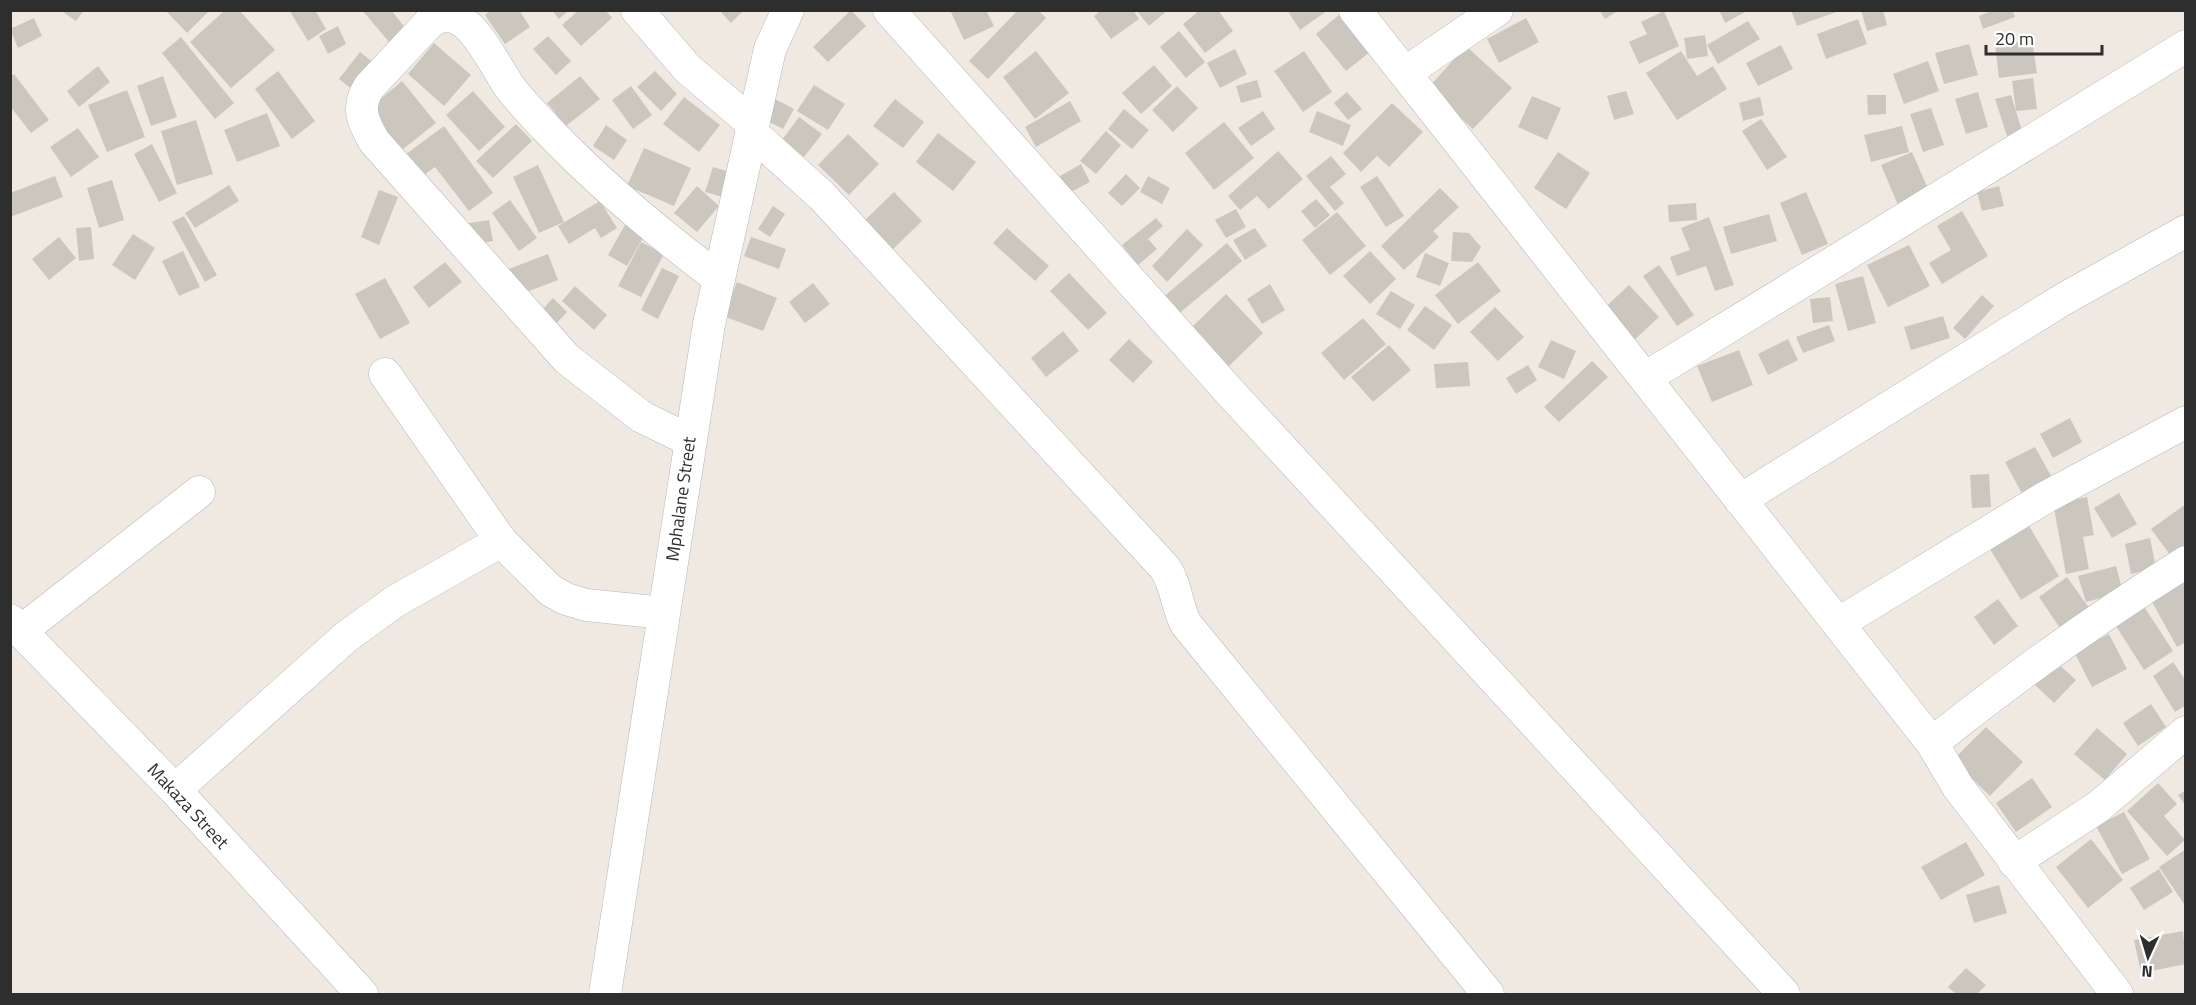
<svg xmlns="http://www.w3.org/2000/svg" width="2196" height="1005" font-family="'Titillium Web',sans-serif">
  <rect width="100%" height="100%" fill="#efe9e1"/>
  <path fill="#cbc7bf" d="M60,10H84L76,21Z
    M165,10H210L187,33Z
    M225,10H239L275,50L231,88L190,42Z
    M289,10H315L326,29L308,41Z
    M362,10H391L411,35L395,49Z
    M491,10H519L530,27L505,44L485,15Z
    M552,10H569L559,19Z
    M579,10H605L612,18L581,46L562,25Z
    M719,10H744L731,23Z
    M851,10L866,26L828,62L813,47Z
    M950,10H986L994,26L964,40Z
    M1018,10H1038L1046,18L988,79L969,61Z
    M1101,10H1133L1139,19L1111,39L1094,16Z
    M1136,10H1168L1149,26Z
    M1200,10H1218L1233,31L1205,53L1183,24Z
    M1287,10H1328L1300,30Z
    M1599,10H1619L1605,19Z
    M1719,10H1749L1725,23Z
    M1791,10H1839V11L1797,26Z
    M1861,10H1883L1887,25L1867,31Z
    M1994,10H2012L2015,17L1983,29L1979,16Z
    M1664,11L1679,46L1639,64L1629,42L1647,34L1641,22Z
    M1340,14L1370,52L1346,71L1316,34Z
    M34,18L42,36L18,48L10,29Z
    M1526,18L1539,42L1499,63L1487,39Z
    M1858,19L1867,44L1826,59L1817,34Z
    M1748,21L1760,39L1718,64L1707,45Z
    M338,26L346,44L328,54L319,36Z
    M1179,31L1205,62L1186,78L1160,47Z
    M1705,35L1708,56L1687,59L1684,38Z
    M548,36L571,61L556,75L533,49Z
    M181,37L234,103L215,119L162,53Z
    M2032,40L2037,73L1999,78L1995,45Z
    M434,43L471,75L444,106L408,74Z
    M1969,44L1978,75L1944,84L1935,53Z
    M1781,45L1793,69L1758,86L1746,63Z
    M1466,46L1512,88L1473,129L1428,88Z
    M1235,49L1247,74L1220,88L1207,63Z
    M1036,51L1069,93L1035,119L1003,77Z
    M1304,51L1332,92L1303,112L1274,71Z
    M1681,51L1697,76L1713,66L1727,89L1677,120L1646,73Z
    M360,52L379,67L358,94L339,79Z
    M1928,61L1939,91L1904,104L1893,74Z
    M1154,65L1172,86L1141,114L1122,93Z
    M98,66L110,82L79,107L67,91Z
    M278,71L315,121L292,139L255,89Z
    M655,71L677,94L661,111L637,87Z
    M14,74L49,120L31,133L10,106V77Z
    M163,76L177,117L151,126L137,86Z
    M580,76L600,99L566,126L547,103Z
    M2033,78L2037,109L2016,111L2012,81Z
    M1257,80L1262,97L1241,103L1236,86Z
    M402,81L436,123L398,153L365,112Z
    M814,85L845,104L828,130L797,111Z
    M631,86L652,115L633,129L612,100Z
    M1177,86L1198,108L1173,132L1152,110Z
    M127,90L145,137L107,152L88,105Z
    M473,91L505,127L479,151L446,115Z
    M1626,91L1634,114L1614,120L1607,96Z
    M1347,92L1362,109L1348,120L1334,103Z
    M1978,92L1988,127L1966,134L1955,99Z
    M1867,95H1886V114L1868,115Z
    M2011,95L2022,131L2007,136L1995,99Z
    M1532,96L1561,108L1547,140L1518,127Z
    M684,97L720,125L699,152L663,124Z
    M1760,97L1764,115L1743,121L1739,103Z
    M775,99L794,109L783,129L764,119Z
    M895,99L924,122L903,148L873,126Z
    M1070,101L1081,121L1036,147L1025,127Z
    M1392,103L1423,132L1389,167L1377,156L1361,172L1343,153Z
    M1931,108L1944,145L1923,152L1910,114Z
    M1124,109L1149,130L1132,149L1108,129Z
    M1263,111L1275,129L1251,146L1238,128Z
    M1317,111L1351,125L1343,146L1309,132Z
    M267,113L280,146L237,162L224,130Z
    M799,117L822,134L804,157L782,140Z
    M1761,119L1787,157L1767,170L1742,131Z
    M196,120L213,174L177,185L161,131Z
    M1224,122L1254,158L1214,190L1185,153Z
    M516,124L532,141L493,178L476,161Z
    M606,125L627,140L614,160L593,146Z
    M444,126L493,193L469,211L435,167L414,182L398,160Z
    M1902,126L1909,152L1871,162L1864,135Z
    M78,128L99,157L71,177L50,147Z
    M1106,131L1121,145L1096,174L1080,161Z
    M938,133L976,162L953,191L916,162Z
    M848,134L879,164L849,195L818,165Z
    M152,144L177,193L159,202L134,154Z
    M644,148L691,168L674,206L627,186Z
    M1278,151L1303,179L1269,209L1257,196L1240,210L1228,196Z
    M1558,152L1590,173L1566,209L1534,188Z
    M1912,152L1929,191L1898,205L1881,165Z
    M1331,156L1346,174L1330,187L1344,203L1335,211L1306,176Z
    M1081,164L1090,182L1069,193L1060,176Z
    M538,165L564,222L539,233L513,177Z
    M713,167L733,173L726,198L705,192Z
    M1126,174L1140,188L1122,206L1108,193Z
    M55,176L63,197L10,217V193Z
    M1148,176L1170,188L1162,204L1140,192Z
    M1377,176L1404,216L1386,227L1360,187Z
    M112,180L124,220L99,228L87,188Z
    M229,185L239,201L195,228L185,213Z
    M697,186L719,206L697,232L674,213Z
    M1999,186L2004,206L1982,211L1977,192Z
    M1440,188L1459,207L1433,231L1439,237L1404,270L1381,246Z
    M379,190L398,197L379,245L361,237Z
    M894,192L922,221L889,253L861,224Z
    M1806,192L1828,244L1802,255L1780,203Z
    M1316,199L1330,215L1315,228L1301,211Z
    M510,200L537,238L519,251L492,213Z
    M600,201L617,228L601,238L595,228L569,244L558,226Z
    M1696,203L1697,220L1669,222L1668,205Z
    M773,206L785,214L770,237L758,229Z
    M1236,209L1246,227L1226,238L1215,220Z
    M1962,211L1988,256L1942,284L1929,263L1951,250L1937,226Z
    M1337,212L1366,246L1330,275L1302,240Z
    M1769,214L1777,241L1731,254L1723,227Z
    M184,216L217,275L205,282L172,222Z
    M1709,217L1734,285L1715,291L1706,266L1677,276L1670,257L1690,250L1681,228Z
    M1156,218L1163,226L1148,239L1157,249L1138,265L1122,245Z
    M489,220L493,241L468,245L464,224Z
    M625,225L644,236L627,266L608,255Z
    M91,227L94,259L79,261L76,228Z
    M1007,228L1049,266L1035,281L993,243Z
    M1255,228L1267,246L1245,260L1233,240Z
    M1187,229L1203,245L1167,282L1152,266Z
    M1453,232L1469,233L1481,247L1472,262L1451,261Z
    M133,234L155,248L135,280L112,265Z
    M59,237L76,258L49,280L32,259Z
    M751,237L786,249L779,269L744,256Z
    M641,242L664,254L641,297L618,286Z
    M1227,243L1242,261L1176,316L1161,299Z
    M1909,245L1930,286L1888,307L1867,265Z
    M183,251L200,287L179,296L162,261Z
    M1370,251L1396,279L1370,304L1343,276Z
    M1425,253L1449,263L1440,286L1416,277Z
    M548,254L558,280L516,296L506,270Z
    M445,262L462,282L429,308L413,287Z
    M1478,262L1501,291L1458,324L1435,295Z
    M1659,265L1694,315L1677,326L1643,276Z
    M662,268L679,276L658,319L641,310Z
    M1069,273L1107,313L1088,330L1050,291Z
    M1863,276L1876,323L1848,331L1835,284Z
    M385,278L410,323L380,339L355,294Z
    M737,282L777,298L763,331L723,316Z
    M813,283L830,304L805,323L789,302Z
    M1270,284L1285,310L1262,324L1247,299Z
    M1629,285L1659,317L1630,344L1600,312Z
    M575,286L607,315L594,330L562,301Z
    M1391,291L1415,305L1400,329L1376,314Z
    M1226,294L1263,333L1228,367L1191,328Z
    M1982,295L1994,306L1965,339L1953,328Z
    M1830,297L1833,321L1813,323L1810,299Z
    M553,298L567,312L553,327L539,313Z
    M1425,306L1452,325L1434,350L1407,330Z
    M1495,307L1524,337L1498,361L1470,332Z
    M1943,316L1950,338L1911,350L1904,327Z
    M1363,318L1386,344L1344,380L1321,353Z
    M1829,325L1835,341L1803,353L1796,337Z
    M1063,331L1079,351L1046,377L1031,358Z
    M1129,339L1153,362L1133,383L1109,360Z
    M1788,339L1798,360L1768,375L1758,354Z
    M1551,340L1576,351L1564,379L1538,367Z
    M1389,345L1411,370L1373,402L1351,377Z
    M1739,350L1753,385L1712,402L1697,366Z
    M1592,361L1608,377L1559,422L1544,407Z
    M1468,362L1470,386L1436,388L1434,364Z
    M1528,365L1537,380L1516,394L1506,378Z
    M2070,418L2082,442L2053,458L2040,434Z
    M2035,447L2055,483L2025,499L2005,462Z
    M1989,474L1991,507L1972,508L1970,475Z
    M2119,493L2137,524L2112,538L2094,508Z
    M2087,497L2094,535L2083,537L2089,569L2066,574L2053,503Z
    M2186,504V546L2171,556L2151,529Z
    M2029,526L2059,576L2021,600L1990,549Z
    M2150,538L2156,568L2131,574L2125,544Z
    M2116,566L2123,592L2086,602L2078,576Z
    M2067,577L2089,608L2060,628L2039,597Z
    M2186,582V642L2177,647L2151,600Z
    M1998,599L2018,626L1994,645L1974,617Z
    M2145,608L2173,651L2144,670L2116,626Z
    M2109,634L2127,669L2092,687L2074,652Z
    M2055,661L2076,680L2054,703L2034,684Z
    M2173,662L2186,681V705L2175,712L2153,676Z
    M2151,704L2166,727L2138,746L2123,723Z
    M1986,727L2023,762L1990,796L1953,760Z
    M2097,728L2127,754L2105,780L2074,754Z
    M2032,778L2052,807L2016,832L1996,803Z
    M2158,783L2177,804L2164,816L2185,840L2167,856L2127,811Z
    M2186,790V806L2178,795Z
    M2124,812L2150,859L2122,874L2096,826Z
    M2091,839L2123,880L2088,908L2056,867Z
    M1966,842L1985,875L1941,900L1921,867Z
    M2186,849V907L2159,867Z
    M2159,869L2173,892L2144,910L2130,888Z
    M1999,885L2007,913L1974,923L1966,895Z
    M2183,931L2186,964L2141,973L2134,940Z
    M1966,968L1986,985L1977,994H1956L1948,987Z"/>
  <g fill="none" stroke-linecap="round" stroke-linejoin="round">
    <g stroke="#b4b7c1" stroke-width="33">
      <path id="street" d="M637,10L688,69L753,124
        M889,10L1228,390L1784,994
        M1355,10L1932,743L1958,787L2117,994
        M1405,73L1497,10
        M751,132L822,196L1165,568C1177,586 1176,605 1186,624L1488,994
        M385,374L501,541L550,590L566,599L586,605L664,613
        M1645,378L2186,46
        M689,440L642,417L567,359L374,141C363,122 356,108 369,87L430,22C440,16 449,13 460,20C479,31 496,67 509,86C519,100 533,114 545,127C598,183 657,232 718,278
        M1740,500L2062,300L2186,231
        M10,620L175,790L362,994
        M1839,623L2046,497L2186,422
        M21,631L199,492
        M1932,743C2016,676 2095,619 2186,562
        M175,790L346,637L394,602L501,541
        M2014,862L2098,807L2186,732
        M605,994L709,324L770,49L788,10"/>
    </g>
    <use href="#street" stroke="#fff" stroke-width="32"/>
  </g>
  <g text-anchor="middle" stroke-width="4.5" stroke-linejoin="round" paint-order="stroke">
    <g font-size="18" fill="#2e2e2e" stroke="#fff">
      <text transform="translate(681 499) rotate(-82)" y="6">Mphalane Street</text>
      <text transform="translate(188 806) rotate(47)" y="6">Makaza Street</text>
    </g>
  </g>
  <rect width="2196" height="1005" fill="none" stroke="#2e2e2e" stroke-width="24"/>
  <g transform="translate(2148 957) rotate(184)" stroke="#ffffff" stroke-width="4.5" paint-order="stroke">
  <path d="M0-4.5L10 22L0 15L-10 22Z" fill="#2e2e2e"/>
  <text y="-9" font-size="16" font-weight="bold" text-anchor="middle" fill="#2e2e2e">N</text>
  </g>
  <path d="M1986 45v9h116v-9" fill="none" stroke="#2e2e2e" stroke-width="3"/>
  <text x="1995" y="45" font-size="18" fill="#2e2e2e" stroke="#ffffff" stroke-width="4.5" paint-order="stroke">20 m</text>
</svg>
